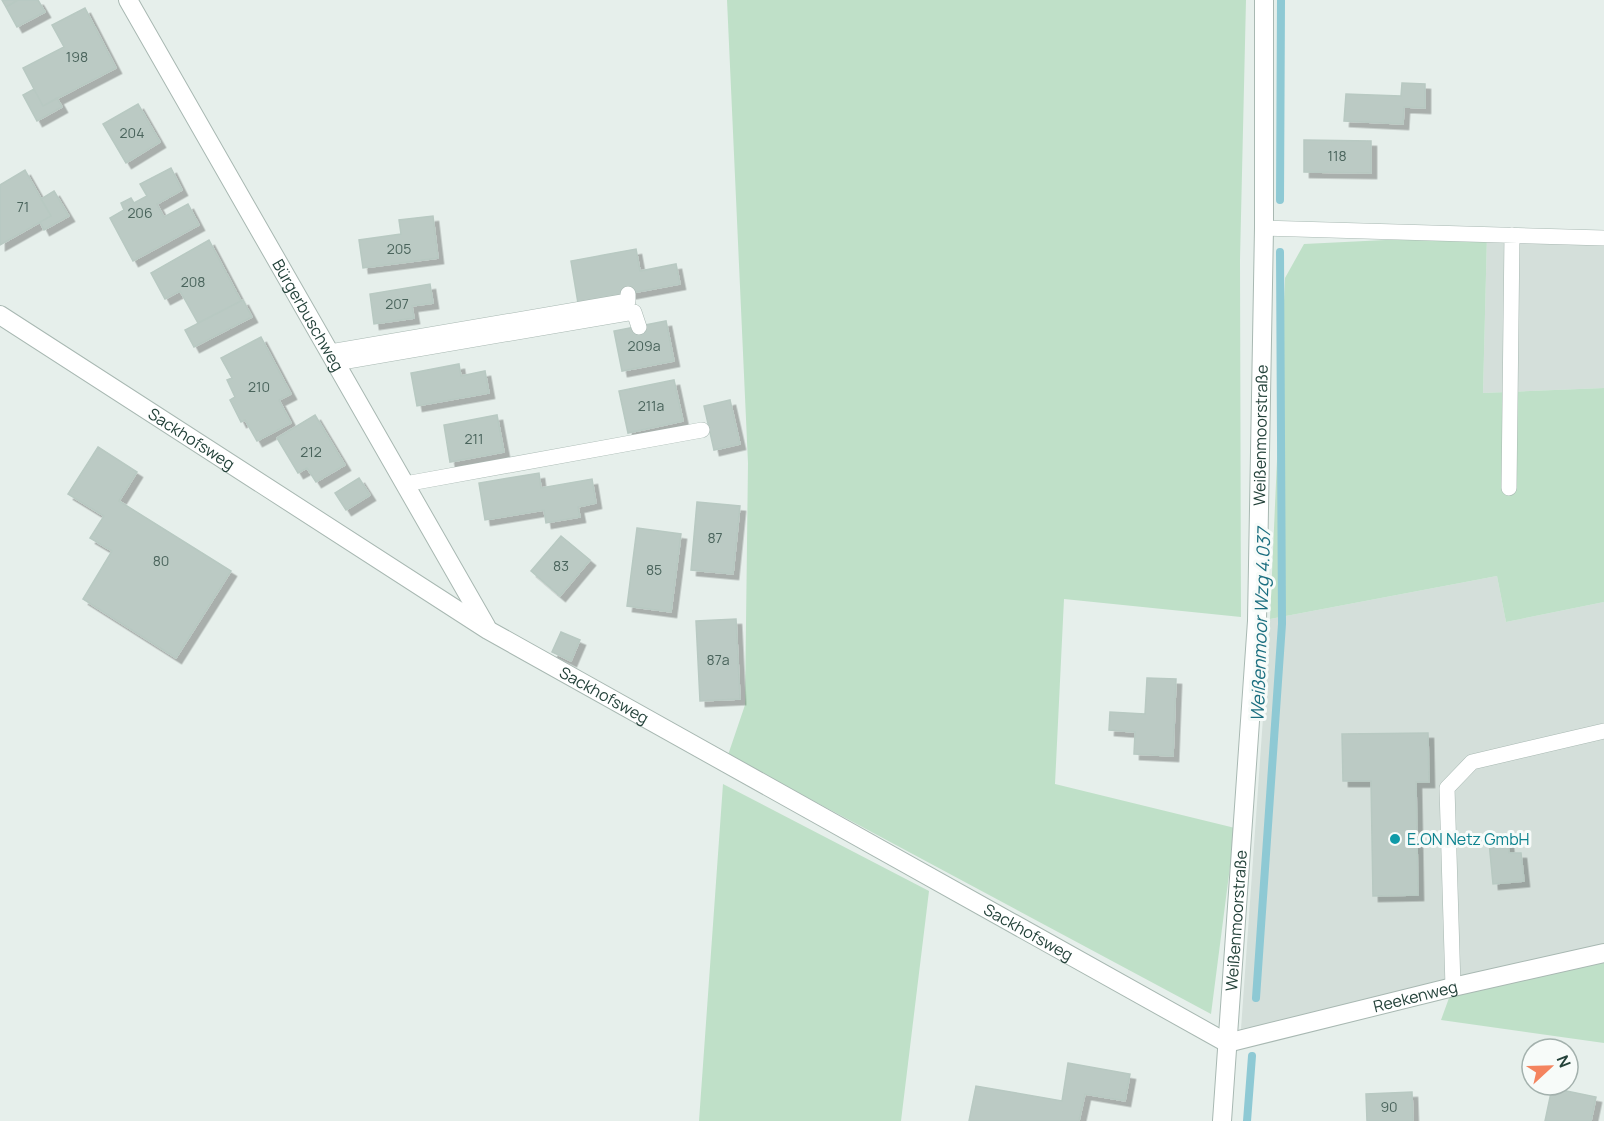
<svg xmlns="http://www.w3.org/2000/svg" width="1604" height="1121" font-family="Manrope,sans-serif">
  <defs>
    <filter id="shadow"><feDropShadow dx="5.5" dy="5.5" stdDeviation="0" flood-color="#0004"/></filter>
  </defs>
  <rect width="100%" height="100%" fill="#e6efeb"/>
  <path fill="#d4dfda" d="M1487,235L1604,238V388L1483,393Z
    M1497,576L1506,622L1604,602V953L1453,987L1241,1029L1270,619Z"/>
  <path fill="#bfe0c8" d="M727,0H1246L1240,260L1241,617L1064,599L1055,784L1235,828L1211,1014L728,755L745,705L748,463Z
    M1487,235L1483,393L1604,388V602L1506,622L1497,576L1270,619L1285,278L1304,244Z
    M723,784L929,891L901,1121H699Z
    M1604,953V1043L1441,1020L1453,987Z"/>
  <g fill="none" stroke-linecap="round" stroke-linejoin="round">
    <path stroke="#8ec9d4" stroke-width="8" d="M1280,200L1281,0
      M1256,998L1282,624L1280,252
      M1247,1121L1252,1056"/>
  </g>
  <path fill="#bbcac4" stroke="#b8c9c2" stroke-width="1.5" filter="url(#shadow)" d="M2,0H18L6,7Z
    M18,0H38L45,12L17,27L6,7Z
    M85,8L116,68L43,106L23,68L64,47L52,25Z
    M1402,83L1425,84V108L1404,107L1403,124L1344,121L1346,94L1401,96Z
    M34,89L43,106L57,98L62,107L37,121L23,95Z
    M138,104L160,142L126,163L103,124Z
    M1304,140L1371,141V173L1304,172Z
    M171,168L182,190L157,204L164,217L188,204L199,225L133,261L110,218L124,210L121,203L131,198L134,203L147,196L140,184Z
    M25,170L51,216L0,245V185Z
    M54,191L69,216L44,230L40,222L51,216L41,199Z
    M433,216L438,258L363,268L359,240L401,234L399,220Z
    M209,240L241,301L198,323L180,291L165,299L151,273Z
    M636,249L640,271L676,264L680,284L578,303L571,261Z
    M430,284L433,303L412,306L414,318L374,324L370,294Z
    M243,300L252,317L194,347L185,330Z
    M666,321L674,361L622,371L614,331Z
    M261,337L291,394L279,400L291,423L257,441L245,420L241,422L230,400L235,397L227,380L232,378L221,358Z
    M459,364L461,376L485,371L489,393L417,406L411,373Z
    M674,380L683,421L628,433L619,391Z
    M730,400L740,444L714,450L704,406Z
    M315,415L345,465L316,482L307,468L298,473L277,438Z
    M497,415L504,452L450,462L444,425Z
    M98,447L137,472L119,501L231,571L176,658L83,599L112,551L90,538L104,516L68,494Z
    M539,473L541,488L592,479L596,503L578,507L580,517L546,523L544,510L485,520L479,483Z
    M359,478L370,495L346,510L335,493Z
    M697,502L740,506L733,574L691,570Z
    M637,528L681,534L671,612L627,606Z
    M561,536L590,560L560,596L531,571Z
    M736,619L740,699L700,701L696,621Z
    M561,632L580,640L571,661L552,652Z
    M1147,678L1176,679L1173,756L1134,754L1135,732L1109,730L1110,712L1145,714Z
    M1428,733L1429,782H1416L1418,895L1373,896L1371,781H1343L1342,734Z
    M1508,841L1509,853H1521L1524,881L1493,884L1489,842Z
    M1068,1063L1130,1074L1125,1101L1085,1094L1079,1121H969L976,1086L1062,1101Z
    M1552,1088L1596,1097L1591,1121H1545Z
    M1412,1092L1413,1121H1367L1366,1094Z"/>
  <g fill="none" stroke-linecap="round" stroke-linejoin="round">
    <g stroke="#a8b8b2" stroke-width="16">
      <path id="lane" d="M1264,228L1604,238
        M330,352L628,301V294
        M336,363L634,312L639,327
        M405,484L702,430
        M1509,488L1512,235
        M1453,987L1447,788L1472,762L1604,731"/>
    </g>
    <g stroke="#a8b8b2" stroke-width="20">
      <g id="street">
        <path id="s1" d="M128,0L486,626"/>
        <path id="s2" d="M0,315L488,630L1227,1043"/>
        <path id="s3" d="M1227,1043L1453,987L1604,953"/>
        <path id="s4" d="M1222,1121L1257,621L1264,228V0"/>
      </g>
    </g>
    <use href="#lane" stroke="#fff" stroke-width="15"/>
    <use href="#street" stroke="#fff" stroke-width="18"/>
  </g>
  <circle fill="#0f9aa8" stroke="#f7fbf9" stroke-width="2" cx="1395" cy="839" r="6"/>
  <g text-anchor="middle" stroke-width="6" stroke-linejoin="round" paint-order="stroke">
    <g font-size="14" fill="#4a645c">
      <text x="77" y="62">198</text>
      <text x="132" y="138">204</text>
      <text x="1337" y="161">118</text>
      <text x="23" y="212">71</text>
      <text x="140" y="218">206</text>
      <text x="399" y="254">205</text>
      <text x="193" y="287">208</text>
      <text x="397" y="309">207</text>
      <text x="644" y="351">209a</text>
      <text x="259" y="392">210</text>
      <text x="651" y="411">211a</text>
      <text x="474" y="444">211</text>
      <text x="311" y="457">212</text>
      <text x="715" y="543">87</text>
      <text x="161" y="566">80</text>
      <text x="561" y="571">83</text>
      <text x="654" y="575">85</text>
      <text x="718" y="665">87a</text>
      <text x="1389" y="1112">90</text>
    </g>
    <g font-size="16" fill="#24423a" stroke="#f7fbf9">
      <text dy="6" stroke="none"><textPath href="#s1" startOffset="363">Bürgerbuschweg</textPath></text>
      <text dy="6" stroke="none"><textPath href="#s4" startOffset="687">Weißenmoorstraße</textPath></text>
      <text dy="6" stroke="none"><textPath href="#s2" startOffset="228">Sackhofsweg</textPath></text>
      <text dy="6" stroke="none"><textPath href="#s2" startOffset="714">Sackhofsweg</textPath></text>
      <text dy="6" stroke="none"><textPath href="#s4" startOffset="201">Weißenmoorstraße</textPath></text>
      <text dy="6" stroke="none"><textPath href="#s2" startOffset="1200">Sackhofsweg</textPath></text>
      <text dy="6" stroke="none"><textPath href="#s3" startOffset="194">Reekenweg</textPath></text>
    </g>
    <g font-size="16" fill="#0d838f" stroke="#f7fbf9" text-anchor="start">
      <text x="1407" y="845">E.ON Netz GmbH</text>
    </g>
    <g font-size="18" font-style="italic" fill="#1c6f80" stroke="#f7fbf9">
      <text transform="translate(1261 625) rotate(-88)" y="6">Weißenmoor Wzg 4.037</text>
    </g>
  </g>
  <g transform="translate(1550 1067) rotate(68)"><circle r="28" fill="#f7fbf9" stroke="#a3b1ad" stroke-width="1.5"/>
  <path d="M0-4.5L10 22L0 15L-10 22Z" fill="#f4845f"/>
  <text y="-9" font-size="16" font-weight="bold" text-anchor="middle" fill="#24423a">N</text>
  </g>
</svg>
